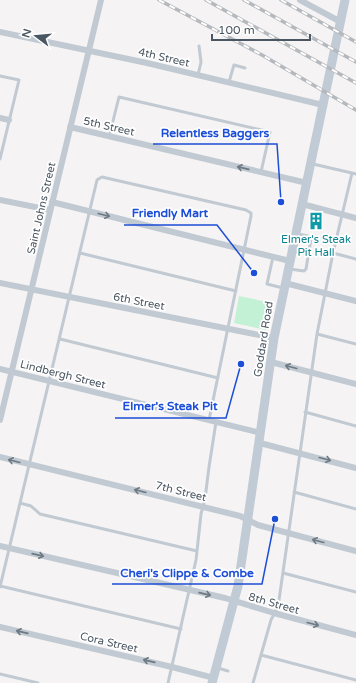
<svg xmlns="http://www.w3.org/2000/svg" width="356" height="683" font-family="'Varela Round',sans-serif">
  <rect width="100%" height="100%" fill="#f5f3f3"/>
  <path fill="#c3f1d5" d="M239,296L272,303L266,330L234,323Z"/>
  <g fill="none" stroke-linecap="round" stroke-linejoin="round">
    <path stroke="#c1cad2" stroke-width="3" d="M198,75L201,62L199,46
      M0,76L19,80L0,159
      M229,82L234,65L245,68
      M109,137L119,97L270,132L261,172
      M313,164L352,173
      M294,251L309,254
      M80,253L236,291
      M333,253L356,259
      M273,257L267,284L283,288
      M290,269L304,271L306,269L311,239L308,236L298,234
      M317,334L356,344
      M60,339L218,378
      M305,412L356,426
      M294,492L356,509
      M20,503L31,506L40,514L197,551
      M283,573L356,592
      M0,586L181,629
      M0,587L97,180L100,178L102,177L246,210L251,213V216L209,420
      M261,655L356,680
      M218,668L228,671
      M0,674L38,683
      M168,683L196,560L201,514L205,499L209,467L216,422
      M253,683L271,620L277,608L279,600L317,334L333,253L352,173L356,174"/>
    <path stroke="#c1cad2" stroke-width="6" d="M300,0L339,21
      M0,32L147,63L323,105
      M0,118L9,120
      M70,127L307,183
      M0,200L50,210
      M52,202L290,261
      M302,204L356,218
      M0,283L274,338
      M285,283L356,301
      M271,362L356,384
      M0,369L261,433
      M0,420L101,0
      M260,443L356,468
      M0,457L240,516L258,525L356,551
      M0,546L225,598L274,613L356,635
      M0,627L172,667L214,678"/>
    <path stroke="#c1cbd6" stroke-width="9" d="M212,683L238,586L274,338L345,0"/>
    <g stroke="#b5b8bd" stroke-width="3.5">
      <path id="rail" d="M159,0L262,55L356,110
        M206,0L356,83
        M244,0L356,62
        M281,0L356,42"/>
    </g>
    <use href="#rail" stroke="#fff" stroke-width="2" stroke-dasharray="6" stroke-linecap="butt"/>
  </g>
  <defs><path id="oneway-shaft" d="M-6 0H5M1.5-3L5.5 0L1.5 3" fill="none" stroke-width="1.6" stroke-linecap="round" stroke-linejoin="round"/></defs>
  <g stroke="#6e7983">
    <use href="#oneway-shaft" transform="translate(243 168) rotate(-167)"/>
    <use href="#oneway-shaft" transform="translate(104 215) rotate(14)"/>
    <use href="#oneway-shaft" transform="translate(291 367) rotate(-165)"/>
    <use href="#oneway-shaft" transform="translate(325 459) rotate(15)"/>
    <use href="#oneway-shaft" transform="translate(14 461) rotate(-166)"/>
    <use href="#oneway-shaft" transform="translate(140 491) rotate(-166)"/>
    <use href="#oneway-shaft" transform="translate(318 541) rotate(-165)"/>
    <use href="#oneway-shaft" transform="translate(38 555) rotate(13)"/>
    <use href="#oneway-shaft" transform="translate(205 594) rotate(13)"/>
    <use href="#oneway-shaft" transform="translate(313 624) rotate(15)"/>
    <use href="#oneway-shaft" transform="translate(22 632) rotate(-167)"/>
    <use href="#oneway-shaft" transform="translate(149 661) rotate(-167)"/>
  </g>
  <defs>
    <g id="building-bare" transform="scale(1.38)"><path d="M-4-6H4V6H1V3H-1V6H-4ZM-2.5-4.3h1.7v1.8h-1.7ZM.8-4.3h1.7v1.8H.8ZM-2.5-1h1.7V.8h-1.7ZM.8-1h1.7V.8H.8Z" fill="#0f9aa8" stroke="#fff" stroke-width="2.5" paint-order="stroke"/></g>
  </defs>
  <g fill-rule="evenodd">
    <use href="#building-bare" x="316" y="221"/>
  </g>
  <g text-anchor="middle" stroke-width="3.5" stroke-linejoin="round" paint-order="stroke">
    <g font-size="11" fill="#4a5661" stroke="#fff">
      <text transform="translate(164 57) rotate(13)" y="4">4th Street</text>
      <text transform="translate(109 126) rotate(13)" y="4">5th Street</text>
      <text transform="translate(41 208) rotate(-77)" y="4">Saint Johns Street</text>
      <text transform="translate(139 301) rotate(11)" y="4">6th Street</text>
      <text transform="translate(263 339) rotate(-81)" y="4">Goddard Road</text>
      <text transform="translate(63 374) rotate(14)" y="4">Lindbergh Street</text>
      <text transform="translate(181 491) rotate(14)" y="4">7th Street</text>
      <text transform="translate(274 603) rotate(16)" y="4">8th Street</text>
      <text transform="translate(109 642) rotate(13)" y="4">Cora Street</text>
    </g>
    <g font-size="11" fill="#0d838f" stroke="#fff">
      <text x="316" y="243">Elmer's Steak<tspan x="316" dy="13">Pit Hall</tspan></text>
    </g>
  </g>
  <path fill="none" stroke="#1d4ed8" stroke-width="1.5" d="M281 202L277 144H153M254 273L217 225H124M241 364L226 418H115M275 519L262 584H112"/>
  <g fill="#1d4ed8" stroke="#fff" stroke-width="1.5">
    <circle cx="281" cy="202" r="4"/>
    <circle cx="254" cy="273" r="4"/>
    <circle cx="241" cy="364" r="4"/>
    <circle cx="275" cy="519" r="4"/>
  </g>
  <g font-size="12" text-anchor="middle" font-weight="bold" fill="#1d4ed8" stroke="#fff" stroke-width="3.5" stroke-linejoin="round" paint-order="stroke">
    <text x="215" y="137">Relentless Baggers</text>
    <text x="170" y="217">Friendly Mart</text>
    <text x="170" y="410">Elmer's Steak Pit</text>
    <text x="187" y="577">Cheri's Clippe &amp; Combe</text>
  </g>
  <g transform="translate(36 36) rotate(286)" stroke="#ffffff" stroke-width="3" paint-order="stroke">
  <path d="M0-3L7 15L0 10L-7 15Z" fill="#4a5661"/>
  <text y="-6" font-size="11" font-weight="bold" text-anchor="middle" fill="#4a5661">N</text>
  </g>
  <path d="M212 34v6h98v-6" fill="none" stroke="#4a5661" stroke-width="2"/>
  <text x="218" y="34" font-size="12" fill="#4a5661" stroke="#ffffff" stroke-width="3" paint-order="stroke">100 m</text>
</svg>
